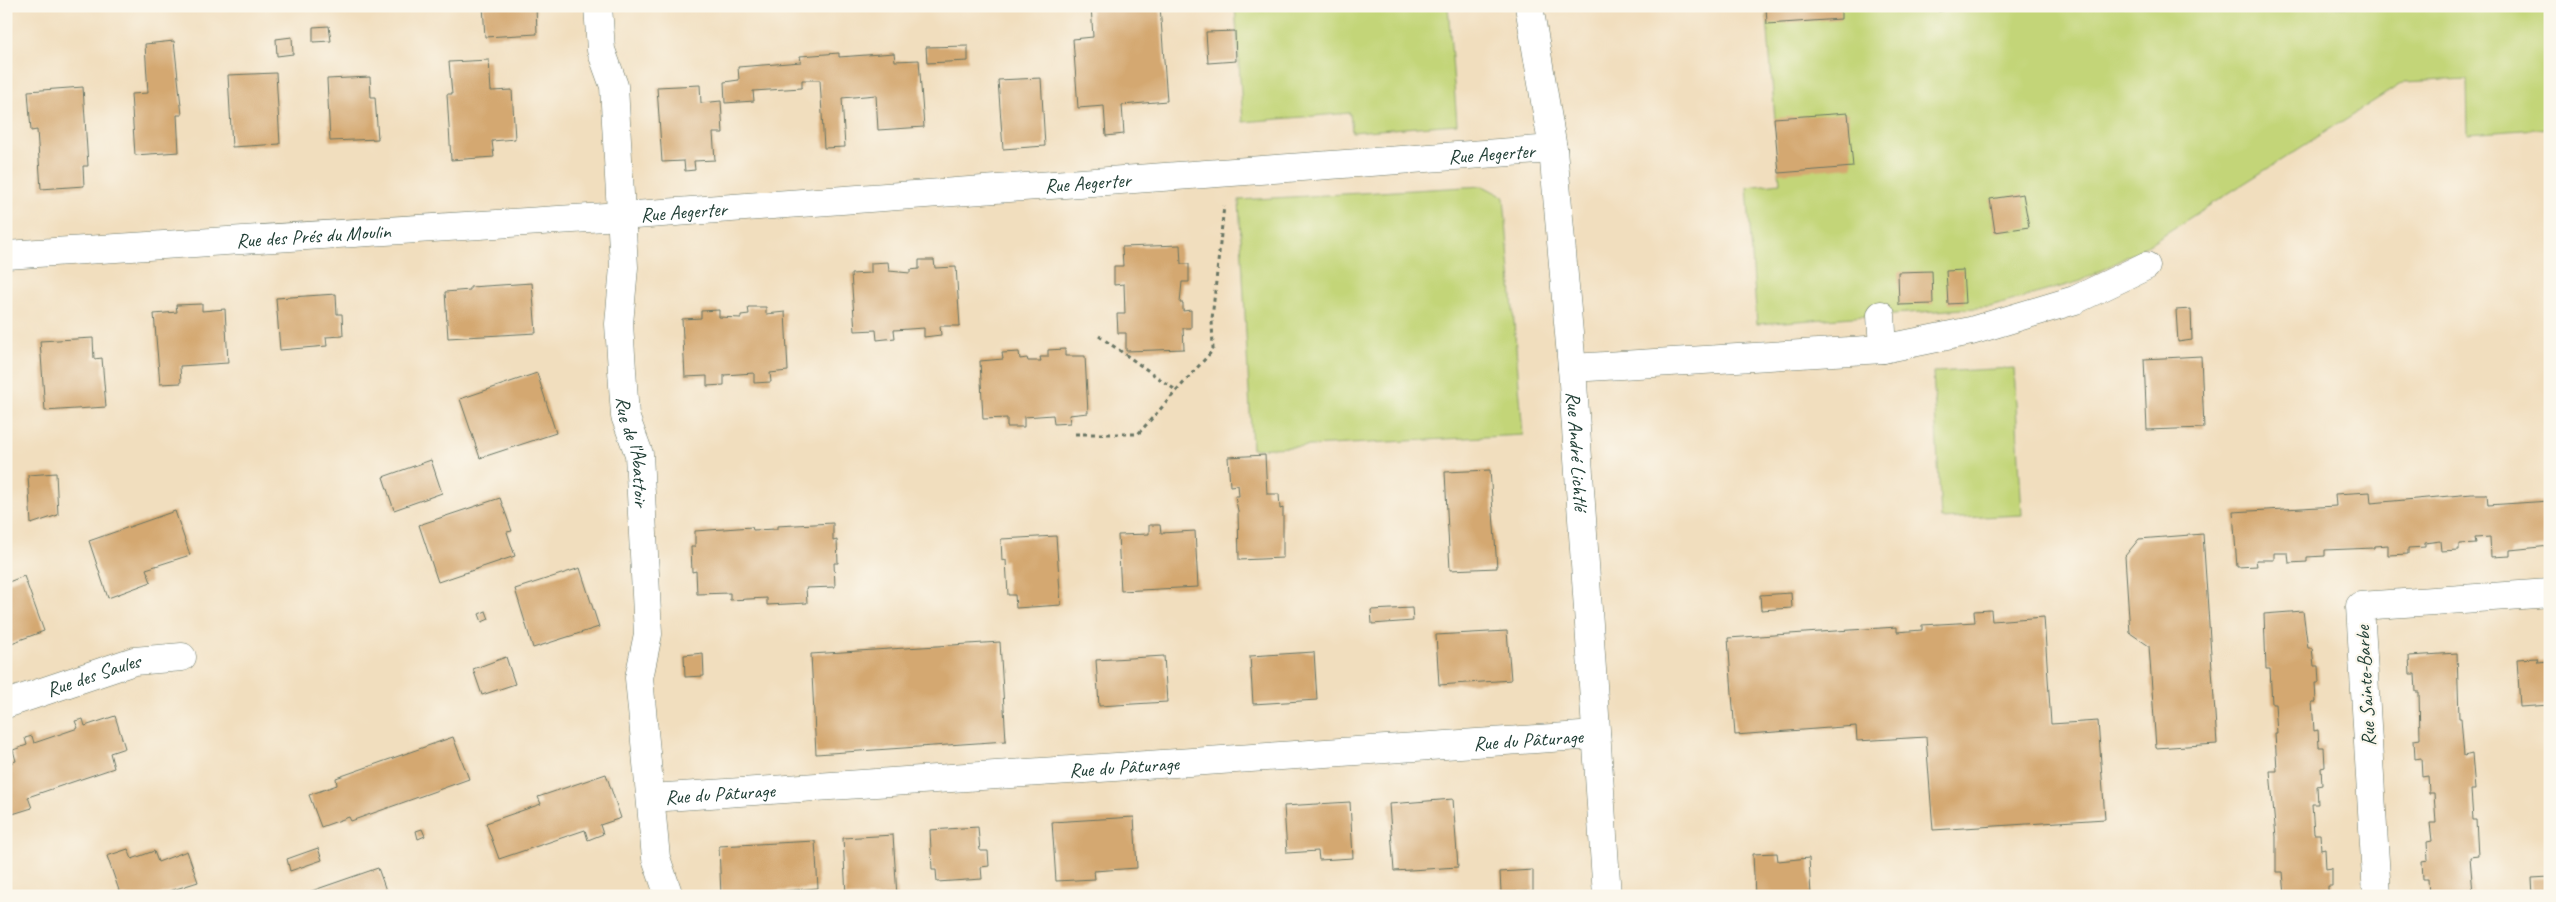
<svg xmlns="http://www.w3.org/2000/svg" width="2556" height="902" font-family="Caveat,sans-serif">
  <rect width="100%" height="100%" fill="#fbf7ec"/>
  <filter id="ink" filterUnits="userSpaceOnUse"><feTurbulence type="fractalNoise" baseFrequency=".02" numOctaves="2"/><feDisplacementMap in="SourceGraphic" scale="10" xChannelSelector="R" yChannelSelector="G"/><feConvolveMatrix kernelMatrix="1 2 1 2 8 2 1 2 1" color-interpolation-filters="sRGB"/></filter>
  <filter id="wash" filterUnits="userSpaceOnUse"><feTurbulence type="fractalNoise" baseFrequency=".0096" numOctaves="4" result="noise"/><feDisplacementMap in="SourceGraphic" scale="20" xChannelSelector="R" yChannelSelector="G"/><feGaussianBlur stdDeviation="1.12" result="paint"/><feColorMatrix in="noise" values="0 0 0 0 0 0 0 0 0 0 0 0 0 0 0 0 0 1.4 0 .05"/><feComposite in="paint" operator="in"/></filter>
  <g filter="url(#wash)">
    <rect width="100%" height="100%" fill="#f1debe"/>
    <path fill="#c3d578" stroke="#718956" d="M1235,6H1448L1457,124L1352,132L1350,113L1243,122Z
      M1766,6H2550V128L2468,134L2467,79L2404,82L2136,252L2081,281L1990,307L1757,324L1747,187L1780,183Z
      M1483,186L1504,197L1523,435L1252,449L1239,200Z
      M2014,368L2022,515L1941,519L1933,372Z"/>
    <g id="blocks">
      <path fill="#d4a871" d="M483,6H536L537,34L485,37Z
        M1091,6H1160L1167,101L1122,105L1124,134L1106,136L1104,106L1078,108L1073,39L1093,37Z
        M1766,6H1841V19L1767,24Z
        M1938,6H1965V9L1938,11Z
        M329,26L331,41L313,42V27Z
        M1235,31L1236,61L1208,63L1206,32Z
        M292,37L293,54L277,56L276,39Z
        M174,41L182,115H177L179,152L135,155L131,94L148,93L145,44Z
        M968,46V61L927,63L926,47Z
        M839,53V57L894,53L895,61L919,60L924,127L878,130L876,95L842,98L845,147L824,148L820,80H802V88L753,91L754,101L725,103L724,82L739,80L738,67L801,62L800,56Z
        M489,60L491,91L512,90L515,139L492,141L494,157L451,160L447,94H452L449,62Z
        M276,73L280,144L232,147L228,75Z
        M370,77L371,97H375L378,139L330,141L327,79Z
        M1041,78L1045,146L1003,149L998,80Z
        M700,85L701,103L721,101L723,133H713L715,160L694,161L695,170L685,171L684,161L662,162L657,87Z
        M83,87L88,166H83L84,186L41,189L37,130L31,131L28,91Z
        M1848,113L1853,167L1779,173L1774,118Z
        M2023,194L2029,227L1995,232L1990,199Z
        M1180,245L1181,264H1189V282H1182L1180,303H1183V311L1191,310V328H1183L1184,349L1126,351V333H1118L1117,314H1125L1124,284L1114,285V266H1123L1122,247Z
        M919,260H934L935,268L956,267L960,326H940L941,335L924,337V328L894,330L895,338L877,340L876,330L855,331L851,274L871,273V263L888,262L889,271L910,273V270L919,269Z
        M1963,270L1965,303L1948,304L1946,271Z
        M1932,271L1933,304L1899,305L1898,272Z
        M532,283L536,333L448,338L445,292L470,290V287Z
        M336,294L337,314H342L343,336L326,337L327,346L280,350L276,298Z
        M202,304V311L225,309L228,363L180,366L181,383L160,384L154,314L177,312L176,305Z
        M748,307H766V314L785,312L788,371L770,373L771,382L754,383V373L724,375V385L707,386V376L685,377L682,319L701,318V311L719,310V317L741,318V315L749,314Z
        M2191,309L2192,340L2178,342L2176,310Z
        M93,338L94,359L102,358L106,407L45,411L40,341Z
        M1065,349V356H1085L1088,413L1069,415L1070,423L1054,424L1053,415L1024,417V427H1007V418L983,419L980,361L1003,359L1002,353L1019,352L1020,359L1027,358L1028,361H1041L1040,357H1048V350Z
        M2201,356L2204,428L2147,430L2144,359Z
        M537,373L556,433L480,458L460,399Z
        M1265,455L1267,494H1279L1280,509L1283,508V558L1239,560L1238,511L1235,496H1239L1238,485L1230,486L1228,457Z
        M431,460L442,493L394,510L383,477Z
        M1490,470L1497,568L1450,570L1445,472Z
        M56,473L58,515L31,524L28,475Z
        M2370,492L2371,503L2472,494H2487L2488,505L2550,501V546L2510,550V556L2491,557L2490,537L2475,538L2476,543L2459,544V550L2441,551L2440,541L2425,543V547L2408,548V554L2388,555V545L2374,546V548L2325,550V556L2307,557V562L2289,563L2288,553H2274V560H2256L2257,566L2237,567L2233,512L2336,506L2335,494Z
        M500,498L512,531L507,532L515,556L438,582L419,525Z
        M175,511L190,555L146,569L151,582L108,598L89,541Z
        M833,523V541L837,540L838,563H834L835,587L806,588L807,603L767,605V598L730,600V593L697,594L696,571L692,572L691,547H695V531L752,527L753,530L777,529V526Z
        M1149,525H1160L1161,533L1195,531L1198,587L1121,591L1118,535L1149,534Z
        M2203,534L2217,744L2156,748L2149,646L2130,633L2125,556L2139,539Z
        M1056,536L1061,605L1016,608L1015,595H1008L1006,560L1002,561L1001,539Z
        M580,568L599,627L533,648L515,589Z
        M24,576L44,631L6,645V583Z
        M1791,593L1792,608L1761,610L1760,595Z
        M1412,608L1413,621L1372,624L1371,610Z
        M1991,610L1992,621L2044,617L2051,724L2098,721L2105,819L1933,830L1926,737L1857,741L1856,726L1735,735L1728,638L1897,627V632L1922,630V625L1975,622L1974,611Z
        M486,611L489,619L482,622L479,614Z
        M2303,611L2308,648H2312L2314,666H2318L2319,683H2315L2316,702H2312L2313,716L2314,731L2318,730L2319,747H2324L2325,767L2321,768L2322,785L2317,786L2318,804H2312L2314,834H2320L2321,850L2325,849L2326,869L2332,868V886H2328V896H2285L2283,872H2276V837L2270,771H2277L2275,733H2277L2275,704H2272L2270,669H2266L2264,614Z
        M1507,631L1511,680L1439,685L1436,635Z
        M1000,642L1006,741L816,754L811,654Z
        M1314,652L1317,700L1253,704L1250,656Z
        M703,653L704,676L685,677L684,655Z
        M2457,653L2459,718H2461L2464,756L2472,754L2475,790H2471L2473,820H2476L2478,856L2470,857L2473,893H2470V896H2429L2428,879H2423L2422,861L2428,860L2427,842L2432,841L2430,823H2436L2434,793H2429L2428,776L2422,777L2421,758L2415,759L2414,740L2420,739L2419,692H2416L2415,674H2410L2409,656Z
        M1164,656L1167,702L1099,706L1096,660Z
        M506,657L515,684L482,695L473,669Z
        M2537,658L2538,662L2550,661V705L2520,707L2517,659Z
        M115,716L125,748L110,753L114,768L28,797L32,808L6,816V764L16,761L13,750L27,745L25,738L32,736L34,743L78,728L75,721L83,719L85,726Z
        M453,737L469,779L351,821L349,817L321,827L309,795L337,785L336,778Z
        M606,774L621,818L600,825L603,834L588,840L585,830L499,859L486,823L541,804L538,797Z
        M1453,799L1458,867L1394,871L1389,804Z
        M1350,802L1353,858L1319,860L1318,851L1287,853L1284,806Z
        M1134,817L1137,868L1094,871L1095,879L1056,881L1052,822Z
        M978,827L980,851H988L989,866L981,867L982,879L937,882L936,870H932L930,830Z
        M422,829L425,836L418,839L416,831Z
        M893,835L897,896H846L843,838Z
        M815,841L818,888L721,896L719,846Z
        M318,848L322,860L290,871L287,859Z
        M128,849L132,859L154,851L158,862L187,851L198,882L154,896H121L107,856Z
        M1777,853L1778,861L1809,858L1811,896H1755L1753,854Z
        M378,868L388,896H300V895Z
        M1533,870V891L1501,892L1500,872Z
        M2550,877V896H2533L2532,878Z"/>
    </g>
  </g>
  <g filter="url(#ink)">
    <use href="#blocks" fill-opacity="0" stroke="#687564" stroke-width="1"/>
    <g fill="none" stroke-linecap="round" stroke-linejoin="round">
      <g stroke="#687564" stroke-width="29">
        <g id="minor">
          <path id="s1" d="M598,6L601,50L614,86L624,267L619,324L625,416L639,454L648,634L639,678L656,858L669,896"/>
          <path id="s2" d="M1529,6L1553,149L1572,368L1607,896"/>
          <path id="s3" d="M6,255L621,216L1553,149"/>
          <path d="M1881,315L1883,349"/>
          <path d="M1572,368L1883,349L1971,331L2075,300L2146,266"/>
          <path id="s4" d="M6,704L134,661L182,657"/>
          <path id="s5" d="M651,798L1596,735"/>
          <path d="M2377,896L2360,606L2550,593"/>
        </g>
      </g>
      <path stroke="#687564" stroke-width="3" stroke-dasharray="4 4" stroke-linecap="butt" d="M1099,336L1177,391
        M1075,434H1138L1213,350L1212,319L1224,206"/>
      <use href="#minor" stroke="#fff" stroke-width="28"/>
    </g>
  </g>
  <g text-anchor="middle" stroke-width="4.5" stroke-linejoin="round" paint-order="stroke">
    <g font-size="20" fill="#1f3d34" stroke="#fbf7ec">
      <text dy="7" stroke="none"><textPath href="#s3" startOffset="1489">Rue Aegerter</textPath></text>
      <text dy="7" stroke="none"><textPath href="#s3" startOffset="1084">Rue Aegerter</textPath></text>
      <text dy="7" stroke="none"><textPath href="#s3" startOffset="679">Rue Aegerter</textPath></text>
      <text dy="7" stroke="none"><textPath href="#s3" startOffset="308">Rue des Prés du Moulin</textPath></text>
      <text dy="7" stroke="none"><textPath href="#s2" startOffset="448">Rue André Lichtlé</textPath></text>
      <text dy="7" stroke="none"><textPath href="#s1" startOffset="450">Rue de l'Abattoir</textPath></text>
      <text dy="7" stroke="none"><textPath href="#s4" startOffset="92">Rue des Saules</textPath></text>
      <text transform="translate(2365 686) rotate(-93)" y="7">Rue Sainte-Barbe</text>
      <text dy="7" stroke="none"><textPath href="#s5" startOffset="879">Rue du Pâturage</textPath></text>
      <text dy="7" stroke="none"><textPath href="#s5" startOffset="474">Rue du Pâturage</textPath></text>
      <text dy="7" stroke="none"><textPath href="#s5" startOffset="69">Rue du Pâturage</textPath></text>
    </g>
  </g>
  <rect width="2556" height="902" fill="none" stroke="#fbf7ec" stroke-width="25"/>
</svg>
